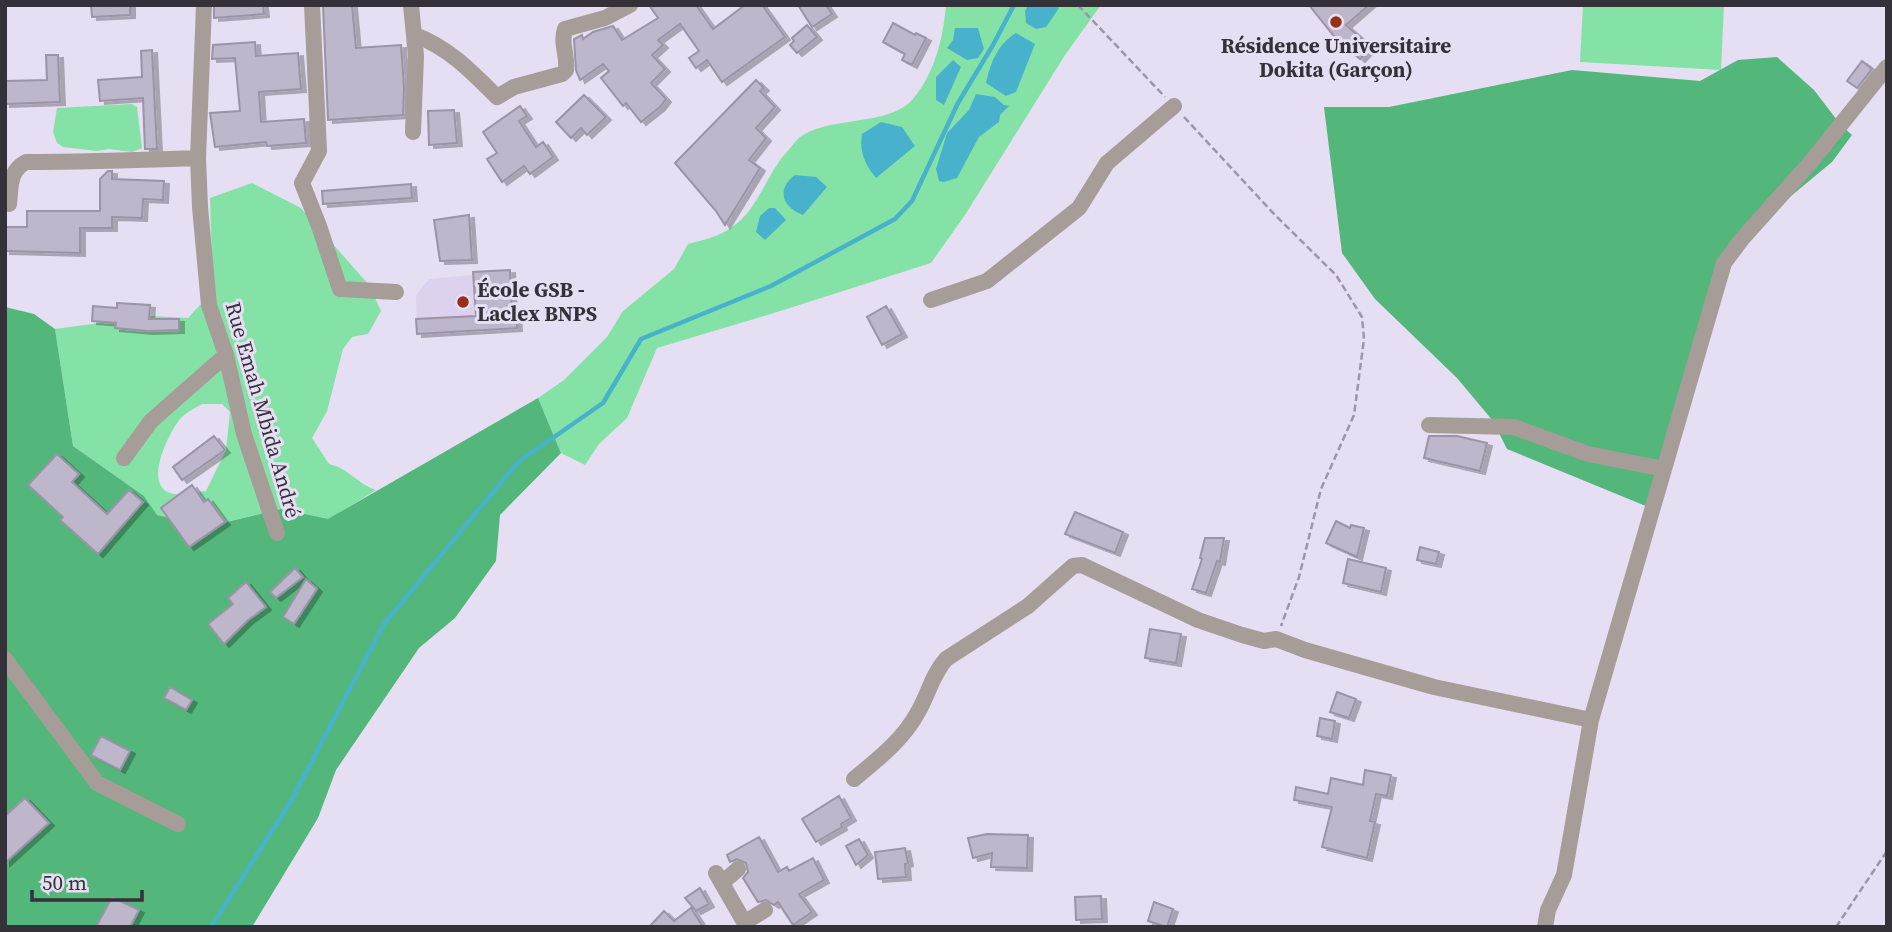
<svg xmlns="http://www.w3.org/2000/svg" width="1892" height="932" font-family="'Source Serif 4',serif">
  <defs>
    <filter id="shadow"><feDropShadow dx="5" dy="3" stdDeviation="0" flood-color="#0004"/></filter>
  </defs>
  <rect width="100%" height="100%" fill="#e6def3"/>
  <path fill="#ddd2ee" d="M510,270L512,309L516,313L517,328L417,334L416,295L429,279L473,275V272Z"/>
  <path fill="#85e2a7" fill-rule="evenodd" d="M946,5H1101L1065,55L965,215L931,263L774,313L657,348L627,418L599,444L585,465L561,453L538,398L564,380L607,337L623,311L674,269L688,244C703,240 719,237 732,227C757,211 766,176 785,154C791,148 796,139 803,135C834,116 890,126 913,99C935,73 943,38 946,5Z
    M1583,5H1724L1721,70L1580,62Z
    M132,104L137,107L142,148L132,152L109,149L97,151L63,147L57,143L53,132L57,108Z
    M252,183L301,208L369,285L381,311L368,334L352,337L343,349L327,411L312,438L329,464C348,468 358,484 376,490L328,520L281,509L206,527L156,515L144,496L73,446L55,329L150,316L188,318L213,291L210,198ZM202,404H222L230,412L226,450L206,491C196,492 183,495 174,494C141,489 168,434 180,419C185,413 195,408 202,404Z"/>
  <path fill="#53b67b" d="M1777,57L1814,90L1840,124L1852,135L1832,162L1756,225L1725,261L1653,509L1507,449L1493,421L1457,378L1375,299L1342,253L1324,107H1389L1572,70L1700,81L1738,60Z
    M5,307L34,314L55,329L73,446L144,496L157,515L206,527L281,509L328,519L538,398L561,453L500,515L496,561L455,618L419,648L336,770L318,818L252,927H5Z"/>
  <path fill="#48b2cc" d="M1028,5H1057L1059,8L1046,27L1036,29L1026,23L1025,11Z
    M955,28H978L984,49L978,58L967,60L947,48L953,40Z
    M1016,33L1035,44L1016,92L1006,96L986,83C991,62 997,45 1016,33Z
    M953,60L961,67L944,105L936,100V77Z
    M976,94L995,97L1004,105L1009,106L1000,115L999,122L979,137L957,178L944,182L939,181L936,169L947,133L969,110Z
    M881,122L902,127L915,146L876,178C865,165 859,151 862,134Z
    M795,175L816,177L827,187L803,215C782,207 776,189 795,175Z
    M769,208H775L786,220L765,240L756,232L760,216Z"/>
  <g fill="none" stroke-linecap="round" stroke-linejoin="round">
    <path stroke="#48b2cc" stroke-width="4.5" d="M211,927L291,801L384,624L518,462L603,403L641,339L771,286L895,219L912,201L958,103L993,45L1014,5"/>
  </g>
  <path fill="#beb6ca" stroke="#9b93a7" stroke-width="2" filter="url(#shadow)" d="M91,5H130V15L92,17Z
    M214,5H263L264,14L214,18Z
    M323,5H352L356,48L401,45L404,88L403,115L328,120Z
    M649,5H696L713,29L745,5H762L785,37L722,82L707,60L696,68L689,58L699,51L680,24L658,40L663,45L652,55L665,69L651,83L666,99L660,107L641,122L626,103L623,106L601,78L609,71L603,64L580,80L576,70L574,39L582,35L583,39L593,32L613,26L622,40L658,18Z
    M798,5H826L832,14L812,27Z
    M1309,5H1369L1346,25L1371,47L1360,59L1333,35Z
    M893,23L915,35L916,33L926,38L912,65L902,60L905,54L883,42Z
    M807,25L817,37L797,53L790,45L794,41L792,38Z
    M255,42L256,56L298,53L301,89L259,92L261,122L304,119L306,143L267,146L266,142L215,147L210,113L240,111L235,58L212,59L213,45Z
    M152,50L157,149H145L143,98L100,101L98,80L142,77L141,51Z
    M46,55H58L60,102L5,104V81L47,80Z
    M1862,61L1872,69L1857,88L1847,81Z
    M756,80L764,88L760,91L775,107L756,128L766,138L749,160L760,168L725,225L716,211L675,163Z
    M584,95L606,117L587,135L581,128L571,138L556,122Z
    M520,106L527,116L519,121L536,147L543,142L553,157L530,174L524,166L502,182L487,159L497,153L483,132Z
    M454,110L457,143L429,145L428,111Z
    M108,171H112V179L164,181L163,200L143,199L142,218L112,217V228H80V253L5,251V227H27V211H100V179Z
    M411,184L412,198L323,204L322,191Z
    M469,215L472,260L440,261L434,220Z
    M510,270L512,313H516L517,328L417,334L416,319L476,316L473,272Z
    M117,303L150,305L149,319H179V330L148,331L115,328L116,323L92,321L93,306L117,308Z
    M886,306L902,334L882,345L867,317Z
    M214,436L225,450L182,480L173,467Z
    M1429,436H1457L1487,443L1480,471L1424,458Z
    M57,454L79,474L72,482L107,514L129,490L143,502L98,554L60,520L63,517L28,485Z
    M192,485L204,502L208,499L225,522L189,547L161,508Z
    M1075,512L1123,532L1115,553L1065,534Z
    M1336,521L1350,528L1351,525L1364,528L1357,557L1326,543Z
    M1205,538H1224L1220,562L1217,561L1206,593L1192,589L1202,559L1200,558Z
    M1420,547L1439,552L1436,564L1417,560Z
    M1348,559L1386,568L1381,592L1343,583Z
    M295,568L303,577L276,598L270,592Z
    M306,579L317,589L294,624L283,617Z
    M246,582L266,607L247,621L224,644L208,624L233,604L228,598Z
    M1150,629L1181,634L1176,663L1145,658Z
    M170,687L192,700L186,710L164,698Z
    M1337,692L1356,699L1349,718L1330,712Z
    M1320,718L1335,721L1332,739L1317,736Z
    M101,736L130,751L120,770L91,755Z
    M1365,770L1391,775L1387,796L1376,794L1370,821L1375,822L1367,858L1322,847L1332,807L1294,800L1296,787L1328,794L1331,778L1363,785Z
    M839,796L851,818L841,824L842,827L816,842L802,819Z
    M25,798L49,823L5,863V816Z
    M987,834L1028,835L1027,868L991,867L992,853L973,858L968,838Z
    M759,837L778,872L787,867L789,871L813,858L824,880L799,894L812,912L793,925L778,902L774,905L766,900L758,902L743,878L748,872L746,863L737,859L730,862L727,855Z
    M859,839L868,855L856,865L846,846Z
    M905,848L908,863L905,864L906,877L878,879L875,852Z
    M700,888L709,904L696,911L685,898Z
    M1101,896L1102,919L1076,920L1075,897Z
    M112,897L139,910L130,927H96Z
    M1154,902L1173,909L1167,927L1148,921Z
    M691,908L703,927H649L664,911L674,921Z"/>
  <g fill="none" stroke-linecap="round" stroke-linejoin="round">
    <path stroke="#9c96a5" stroke-width="2.5" stroke-dasharray="7 3.5" stroke-linecap="butt" d="M1078,5L1165,97
      M1184,117L1275,215L1336,275L1362,317L1364,339L1354,415L1321,489L1299,577L1281,626
      M1836,927L1887,851"/>
    <path stroke="#a69c98" stroke-width="16" d="M204,5L198,158L200,207L209,305L226,355L244,434L277,533
      M312,5L319,151L302,183L319,226L340,289L396,292
      M411,5L416,56L413,132
      M415,35C449,48 471,71 497,97L514,87L562,74L566,70C568,56 560,43 565,29L605,18L630,5
      M9,204C11,186 9,171 26,162C84,162 141,160 198,158
      M931,300L987,281L1079,208L1107,163L1174,106
      M1429,425L1514,427L1588,454L1664,469
      M124,458L151,421L226,355
      M5,659L97,783L178,824
      M854,779C878,759 903,740 918,712C928,695 932,675 946,659L1028,606L1073,566L1082,565L1198,620L1242,635L1264,641L1276,639L1305,650L1434,687L1591,720
      M716,873L747,927
      M722,883L738,869
      M745,922L765,910
      M1545,927L1548,910L1564,875L1591,720L1724,263L1742,239L1810,163L1887,67"/>
  </g>
  <g fill="#982f18" stroke="#e6def3" stroke-width="2.5">
    <circle cx="1336" cy="22" r="7"/>
    <circle cx="463" cy="302" r="7"/>
  </g>
  <g text-anchor="middle" stroke-width="6" stroke-linejoin="round" paint-order="stroke">
    <g font-size="21" font-weight="bold" fill="#343139" stroke="#e6def3">
      <text x="1336" y="53">Résidence Universitaire<tspan x="1336" dy="24">Dokita (Garçon)</tspan></text>
      <text x="477" y="297" text-anchor="start">École GSB -<tspan x="477" dy="24">Laclex BNPS</tspan></text>
    </g>
    <g font-size="21" fill="#343139" stroke="#e6def3">
      <text transform="translate(263 410) rotate(74)" y="7">Rue Emah Mbida André</text>
    </g>
  </g>
  <rect width="1892" height="932" fill="none" stroke="#343139" stroke-width="14"/>
  <path d="M32 890v10h110v-10" fill="none" stroke="#343139" stroke-width="3.5"/>
  <text x="42" y="890" font-size="21" fill="#343139" stroke="#e6def3" stroke-width="5" paint-order="stroke">50 m</text>
</svg>
